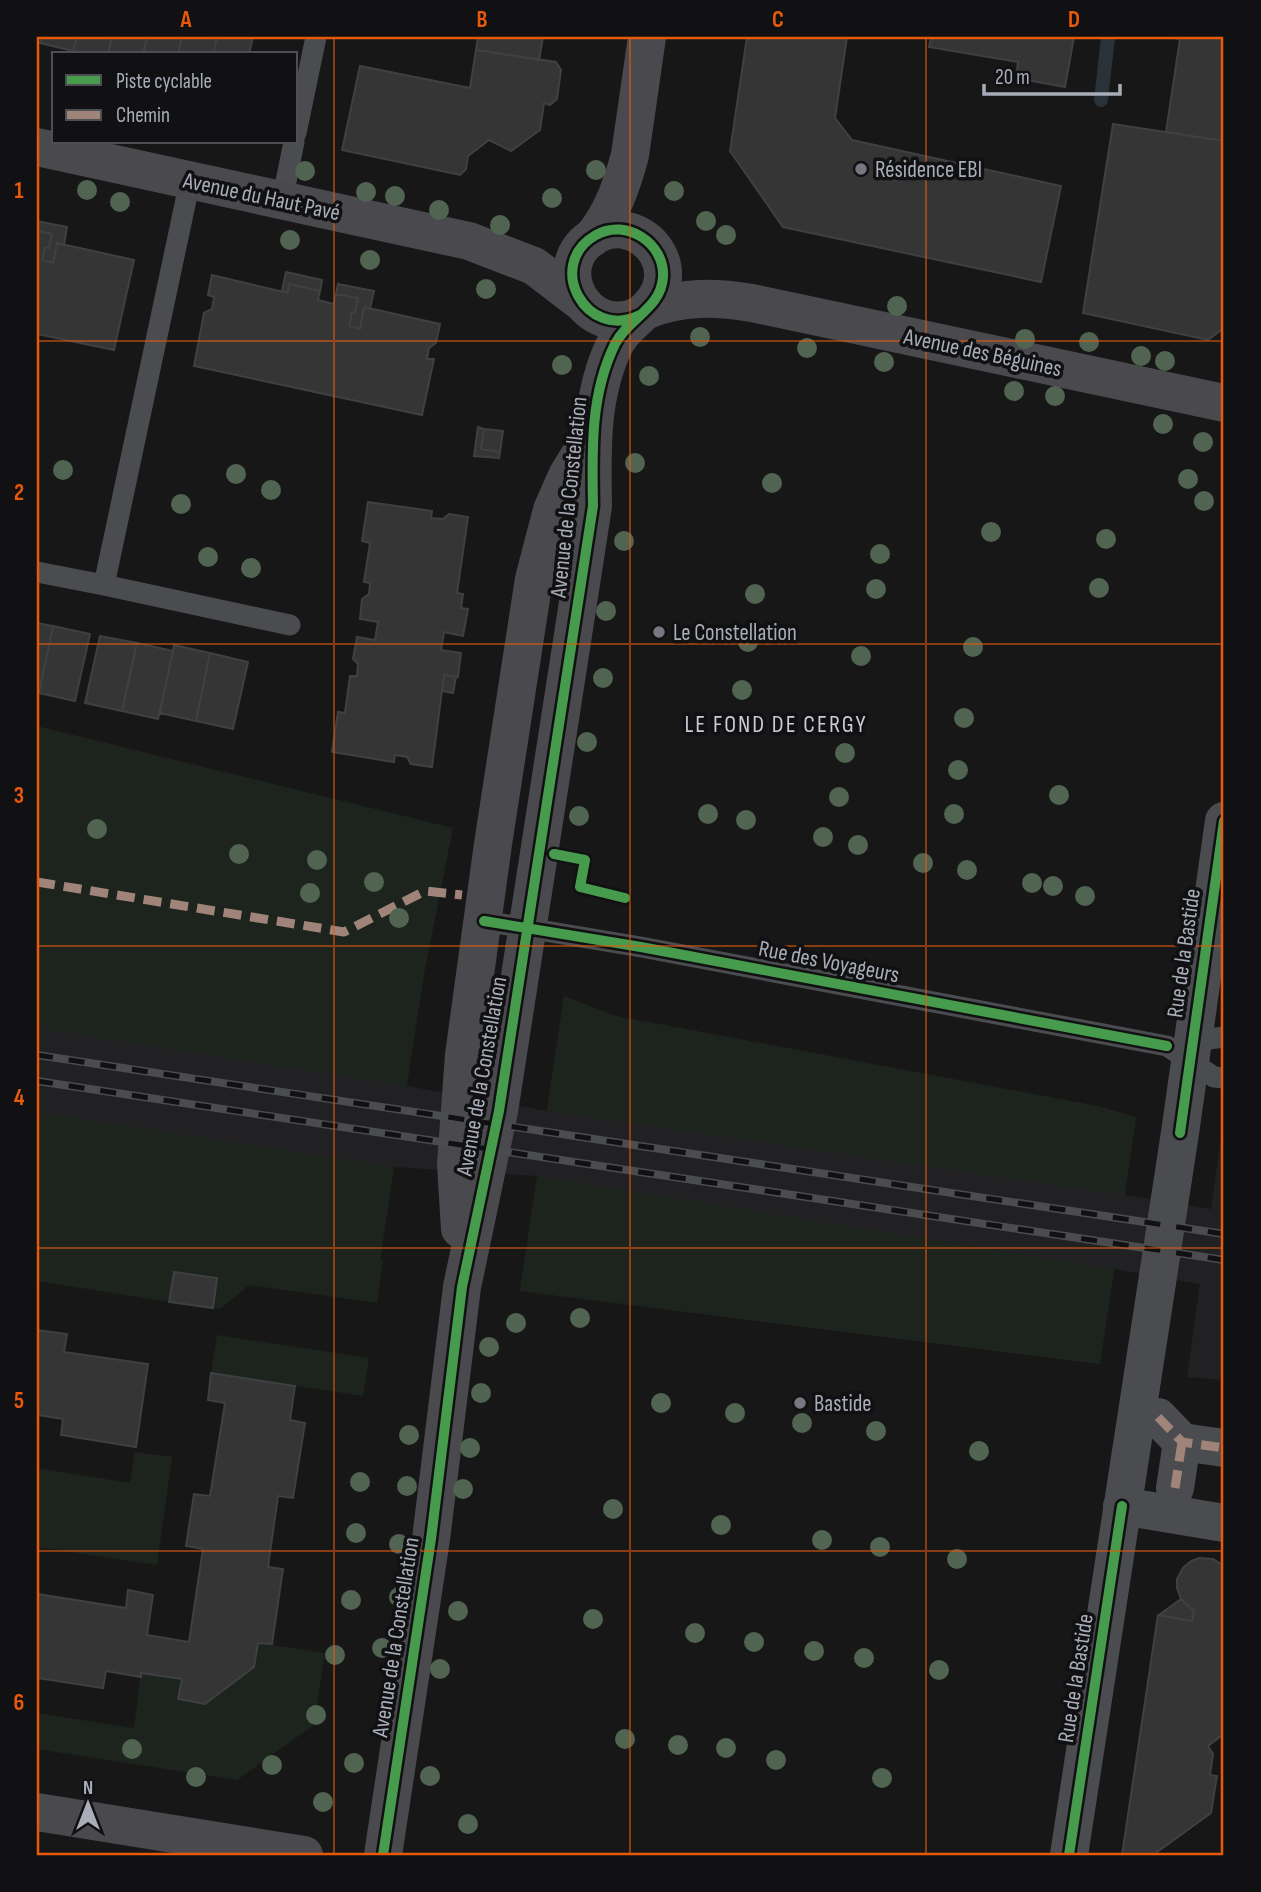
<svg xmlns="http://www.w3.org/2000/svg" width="1261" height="1892" font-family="'Sofia Sans Condensed',sans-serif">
  <rect width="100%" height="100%" fill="#171717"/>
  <path fill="#212123" d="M37,911L424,974L407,1086L547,1111L564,996L616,1016L1097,1106L1136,1117L1125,1195L1211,1209L1222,1129L1224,1130V1380L1187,1377L1200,1284L1114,1269L1100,1364L520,1291L537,1176L394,1167L380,1260L37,1221Z"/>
  <path fill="#1d241e" d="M37,726L453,828L424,974L406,1086L37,1028Z
    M564,996L616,1016L1097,1106L1136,1117L1124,1195L547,1111Z
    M37,1112L394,1167L380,1260H383L377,1303L249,1285L221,1308H213L217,1278L174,1272L169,1302L37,1281Z
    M537,1176L1114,1269L1100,1364L520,1291Z
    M217,1335L369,1358L363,1396L211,1373Z
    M135,1452L172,1457L157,1565L37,1547V1468L130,1483Z
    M258,1643L325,1653L314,1725L237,1780L37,1749V1713L134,1728L141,1673L182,1679L178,1699L205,1704L254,1668Z"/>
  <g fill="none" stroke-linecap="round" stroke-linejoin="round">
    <path stroke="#2a3239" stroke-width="14" d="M1101,100L1108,37"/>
  </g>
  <path fill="#353536" stroke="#3f4043" stroke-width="2" d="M42,37H77L73,51L40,43Z
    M77,37H112L108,54H88L73,51Z
    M112,37H147L143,54H108Z
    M147,37H182L178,54H143Z
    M182,37H217L213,54H178Z
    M217,37H253L249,54H213Z
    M478,37H543L539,60L476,50Z
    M747,37H847L835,118L852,140L1061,186L1041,282L783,227L730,151Z
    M931,37H1074L1065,87L1016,78L1018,62L929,47Z
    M1167,37H1224V141L1166,132L1180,39Z
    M476,50L556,62L561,70L557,99L550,105L544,103L540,130L511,151L489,140L468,156L466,169L460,175L342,150L360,66L470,88Z
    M1113,124L1224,141V328L1208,340L1083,313Z
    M37,221L67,227L64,245L57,243L53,263L42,260L45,248H49L52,234L37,231Z
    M37,231L52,234L49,248H45L42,260L53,263L57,243L134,260L114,350L37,334Z
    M286,272L322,280L320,291L289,284L288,293L282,291Z
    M212,275L288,293L289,284L320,291L318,300L334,304L336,294L358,298L355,312H352L349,326L360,329L364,307L440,324L436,343L429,348L427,359H434L422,415L194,366L204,313L212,309L214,297L208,295Z
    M338,284L374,291L370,309L364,307L360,329L349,326L352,312H355L358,298L336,294Z
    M478,427L484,429L481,449L500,452L499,458L474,456Z
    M484,429L503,431L500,452L481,449Z
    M368,502L432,511L431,518L443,519L449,514L468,517L457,593L463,594L461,608L468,609L463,636L444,632L441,650L461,653L458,677L444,675L432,767L411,764L407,757L395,755L394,762L332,752L338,712L345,713L350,676H357L358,664L353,659L357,637L375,640L378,622L360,619L362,599L369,594L370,583L364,582L370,543L362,541Z
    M37,623L53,626L39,693H37Z
    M53,626L90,634L75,701L39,693Z
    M100,636L137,643L122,711L85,703Z
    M137,643L173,651L158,719L122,711Z
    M174,645L210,653L196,721L160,713Z
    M210,653L248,662L233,729L196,721Z
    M444,675L456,677L453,693L442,691Z
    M174,1272L217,1278L213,1308L169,1302Z
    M37,1330L67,1334L64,1352L148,1364L136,1447L61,1435L63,1419L37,1415Z
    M211,1373L295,1386L290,1420L305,1423L293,1498L278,1496L268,1567L283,1569L272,1644L258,1643L254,1667L205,1704L178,1699L182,1679L141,1673V1677L106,1671L103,1688L37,1678V1594L126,1608L128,1590L153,1595L147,1635L189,1642L203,1549L186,1546L194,1494L210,1496L225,1403L208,1400Z
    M1199,1558L1213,1559L1224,1566V1734L1208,1746L1213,1754L1210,1775L1217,1776L1211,1813L1153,1855H1122L1158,1615L1192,1621L1194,1611L1181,1599L1177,1588V1579L1183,1568L1191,1561Z
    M1181,1599L1194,1611L1192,1621L1159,1615Z"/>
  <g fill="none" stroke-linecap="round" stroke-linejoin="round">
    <path stroke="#4b4c50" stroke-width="21" d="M296,133L316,37
      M282,201L294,142
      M37,572L104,585L190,181
      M104,585L290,625
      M484,921L641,947L1167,1046L1214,1077L1224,1078
      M1185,1042L1224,1037"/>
    <path stroke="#4b4c50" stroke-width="38" d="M1158,1417L1182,1442L1224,1448
      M1175,1488L1182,1442
      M1122,1506L1224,1523
      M1069,1855L1180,1133L1224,821"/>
    <path stroke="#4a4a4e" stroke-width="38" d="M37,147L469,241L534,266L581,302
      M592,238C612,214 622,185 630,155L647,37
      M647,310C682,296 715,297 752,303L1224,403
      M460,1229L456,1164L464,1055L493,844L534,579L552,510L567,476L592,435
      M37,1812L304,1855
      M383,1855L431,1539L462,1287L499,1111L593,506C592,451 590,395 615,344C628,318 661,309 663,277C665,243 626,218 596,235C544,264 586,342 640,315"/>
    <g stroke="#4b4c4f" stroke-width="8">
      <path id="rail" d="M37,1055L1224,1234
        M37,1081L1224,1260"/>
    </g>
    <use href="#rail" stroke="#111113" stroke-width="5" stroke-dasharray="16" stroke-linecap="butt"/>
    <path stroke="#a18479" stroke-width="9" stroke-dasharray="18 9" stroke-linecap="butt" d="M37,882L344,932L425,891L462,895
      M1158,1417L1182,1442L1224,1448
      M1175,1488L1182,1442"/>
    <g stroke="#111113" stroke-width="15">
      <path id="cycleway" d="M554,854L585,860L580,887L625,898
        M484,921L641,947L1167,1046
        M1180,1133L1224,821
        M383,1855L431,1539L462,1287L499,1111L593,506C592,451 590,395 615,344C628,318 661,309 663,277C665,243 626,218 596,235C544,264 586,342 640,315
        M1069,1855L1122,1506"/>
    </g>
    <use href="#cycleway" stroke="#469c4c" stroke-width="10"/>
  </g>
  <g fill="#506451">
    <circle cx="596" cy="170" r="10"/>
    <circle cx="305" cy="171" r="10"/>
    <circle cx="87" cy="190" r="10"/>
    <circle cx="674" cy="191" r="10"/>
    <circle cx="366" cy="192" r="10"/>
    <circle cx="395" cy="196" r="10"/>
    <circle cx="552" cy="198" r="10"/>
    <circle cx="120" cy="202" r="10"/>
    <circle cx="439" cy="210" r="10"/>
    <circle cx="706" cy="221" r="10"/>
    <circle cx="500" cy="225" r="10"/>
    <circle cx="726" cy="235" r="10"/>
    <circle cx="290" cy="240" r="10"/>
    <circle cx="370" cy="260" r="10"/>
    <circle cx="486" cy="289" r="10"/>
    <circle cx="897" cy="306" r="10"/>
    <circle cx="700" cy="337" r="10"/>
    <circle cx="1025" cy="339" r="10"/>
    <circle cx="1089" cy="342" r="10"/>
    <circle cx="807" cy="348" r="10"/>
    <circle cx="1141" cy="356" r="10"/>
    <circle cx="1165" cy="361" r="10"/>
    <circle cx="884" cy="362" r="10"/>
    <circle cx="562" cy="365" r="10"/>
    <circle cx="649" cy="376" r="10"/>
    <circle cx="1014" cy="391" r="10"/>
    <circle cx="1055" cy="396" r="10"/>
    <circle cx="1163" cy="424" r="10"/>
    <circle cx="1203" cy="442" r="10"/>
    <circle cx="635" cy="463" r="10"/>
    <circle cx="63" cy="470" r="10"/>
    <circle cx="236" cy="474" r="10"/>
    <circle cx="1188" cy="479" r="10"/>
    <circle cx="772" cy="483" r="10"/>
    <circle cx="271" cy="490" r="10"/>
    <circle cx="1204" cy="501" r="10"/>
    <circle cx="181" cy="504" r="10"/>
    <circle cx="991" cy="532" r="10"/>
    <circle cx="1106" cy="539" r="10"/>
    <circle cx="624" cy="541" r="10"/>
    <circle cx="880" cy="554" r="10"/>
    <circle cx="208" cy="557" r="10"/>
    <circle cx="251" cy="568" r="10"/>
    <circle cx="1099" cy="588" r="10"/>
    <circle cx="876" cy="589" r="10"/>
    <circle cx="755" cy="594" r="10"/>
    <circle cx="606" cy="611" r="10"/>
    <circle cx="748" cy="642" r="10"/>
    <circle cx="973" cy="647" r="10"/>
    <circle cx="861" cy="656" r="10"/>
    <circle cx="603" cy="678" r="10"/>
    <circle cx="742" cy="690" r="10"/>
    <circle cx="964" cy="718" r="10"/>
    <circle cx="587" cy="742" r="10"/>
    <circle cx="845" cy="753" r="10"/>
    <circle cx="958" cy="770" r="10"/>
    <circle cx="1059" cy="795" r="10"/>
    <circle cx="839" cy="797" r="10"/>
    <circle cx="708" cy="814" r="10"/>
    <circle cx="954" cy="814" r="10"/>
    <circle cx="579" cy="816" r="10"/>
    <circle cx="746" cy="820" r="10"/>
    <circle cx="97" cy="829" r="10"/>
    <circle cx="823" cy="837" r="10"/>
    <circle cx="858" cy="845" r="10"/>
    <circle cx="239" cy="854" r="10"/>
    <circle cx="317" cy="860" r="10"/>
    <circle cx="923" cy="863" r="10"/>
    <circle cx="967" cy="870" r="10"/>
    <circle cx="374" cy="882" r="10"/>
    <circle cx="1032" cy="883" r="10"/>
    <circle cx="1053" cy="886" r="10"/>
    <circle cx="310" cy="893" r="10"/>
    <circle cx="1085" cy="896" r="10"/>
    <circle cx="399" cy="918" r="10"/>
    <circle cx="580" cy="1318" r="10"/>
    <circle cx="516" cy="1323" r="10"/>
    <circle cx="489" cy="1347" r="10"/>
    <circle cx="481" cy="1393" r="10"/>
    <circle cx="661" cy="1403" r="10"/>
    <circle cx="735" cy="1413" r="10"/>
    <circle cx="802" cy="1423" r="10"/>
    <circle cx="876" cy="1431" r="10"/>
    <circle cx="409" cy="1435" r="10"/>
    <circle cx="470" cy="1448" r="10"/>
    <circle cx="979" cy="1451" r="10"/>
    <circle cx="360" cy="1482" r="10"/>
    <circle cx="407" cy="1486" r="10"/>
    <circle cx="463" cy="1489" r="10"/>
    <circle cx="613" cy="1509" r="10"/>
    <circle cx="721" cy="1525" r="10"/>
    <circle cx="356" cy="1533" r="10"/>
    <circle cx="822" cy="1540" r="10"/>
    <circle cx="399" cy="1544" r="10"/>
    <circle cx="880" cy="1547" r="10"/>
    <circle cx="957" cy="1559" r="10"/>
    <circle cx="399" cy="1597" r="10"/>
    <circle cx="351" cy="1600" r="10"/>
    <circle cx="458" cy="1611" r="10"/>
    <circle cx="593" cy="1619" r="10"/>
    <circle cx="695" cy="1633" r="10"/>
    <circle cx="754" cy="1642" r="10"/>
    <circle cx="382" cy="1648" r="10"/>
    <circle cx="814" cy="1651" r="10"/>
    <circle cx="335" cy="1655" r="10"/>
    <circle cx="864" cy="1658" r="10"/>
    <circle cx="440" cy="1669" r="10"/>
    <circle cx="939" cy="1670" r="10"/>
    <circle cx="316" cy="1715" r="10"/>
    <circle cx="625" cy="1739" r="10"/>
    <circle cx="678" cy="1745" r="10"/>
    <circle cx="726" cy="1748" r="10"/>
    <circle cx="132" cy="1749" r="10"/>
    <circle cx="776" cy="1760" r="10"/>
    <circle cx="354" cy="1763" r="10"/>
    <circle cx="272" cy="1765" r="10"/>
    <circle cx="430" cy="1776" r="10"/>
    <circle cx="196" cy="1777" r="10"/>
    <circle cx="882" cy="1778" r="10"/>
    <circle cx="323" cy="1802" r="10"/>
    <circle cx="468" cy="1824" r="10"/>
  </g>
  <path fill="none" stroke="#e8590c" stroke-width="2" stroke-opacity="0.55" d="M334,37V1855M630,37V1855M926,37V1855M37,341H1224M37,644H1224M37,946H1224M37,1248H1224M37,1551H1224"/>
  <g fill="#757880" stroke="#111113" stroke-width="2.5">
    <circle cx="861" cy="169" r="7"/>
    <circle cx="659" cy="632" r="7"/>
    <circle cx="800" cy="1403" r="7"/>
  </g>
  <g text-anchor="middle" stroke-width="7" stroke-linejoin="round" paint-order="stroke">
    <g font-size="23" fill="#a8adb8" stroke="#111113" text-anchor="start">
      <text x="875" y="177">Résidence EBI</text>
      <text x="673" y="640">Le Constellation</text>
      <text x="814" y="1411">Bastide</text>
    </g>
    <g font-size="23" fill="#a8adb8" stroke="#111113">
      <text transform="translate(262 196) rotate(12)" y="8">Avenue du Haut Pavé</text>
      <text transform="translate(983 352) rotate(12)" y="8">Avenue des Béguines</text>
      <text transform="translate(568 497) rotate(-84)" y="8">Avenue de la Constellation</text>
      <text transform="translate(1183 953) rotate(-82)" y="8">Rue de la Bastide</text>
      <text transform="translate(829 961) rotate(11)" y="8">Rue des Voyageurs</text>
      <text transform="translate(481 1076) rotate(-80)" y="8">Avenue de la Constellation</text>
      <text transform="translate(395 1637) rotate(-81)" y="8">Avenue de la Constellation</text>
      <text transform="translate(1075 1678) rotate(-81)" y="8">Rue de la Bastide</text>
    </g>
    <g font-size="24" letter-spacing="2" fill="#c9ccd4" stroke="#111113">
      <text x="776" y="732">LE FOND DE CERGY</text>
    </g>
  </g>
  <rect width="1261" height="1892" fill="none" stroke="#111113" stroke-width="77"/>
  <rect x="52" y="52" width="245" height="91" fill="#111113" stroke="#4d4f55" stroke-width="2"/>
  <rect x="66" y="75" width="35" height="10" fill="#469c4c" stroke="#4d4f55" stroke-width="2"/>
  <text x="116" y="88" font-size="21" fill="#a8adb8">Piste cyclable</text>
  <rect x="66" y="110" width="35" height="10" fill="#a18479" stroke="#4d4f55" stroke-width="2"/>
  <text x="116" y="122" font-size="21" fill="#a8adb8">Chemin</text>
  <g transform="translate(88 1804)" stroke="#111113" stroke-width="5" paint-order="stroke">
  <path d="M0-5L12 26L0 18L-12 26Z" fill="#a8adb8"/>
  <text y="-10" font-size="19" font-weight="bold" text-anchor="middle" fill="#a8adb8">N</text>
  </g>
  <path d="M984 84v10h136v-10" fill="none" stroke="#a8adb8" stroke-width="3.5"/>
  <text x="995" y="84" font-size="21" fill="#a8adb8" stroke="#111113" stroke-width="5" paint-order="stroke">20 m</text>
  <rect x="38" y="38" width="1184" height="1816" fill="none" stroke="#e8590c" stroke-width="2.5"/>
  <g font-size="23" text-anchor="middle" font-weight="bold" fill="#e8590c">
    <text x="186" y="27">A</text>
    <text x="482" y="27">B</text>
    <text x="778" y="27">C</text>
    <text x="1074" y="27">D</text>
    <text x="19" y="198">1</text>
    <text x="19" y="500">2</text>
    <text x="19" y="803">3</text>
    <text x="19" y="1105">4</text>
    <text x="19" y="1408">5</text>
    <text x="19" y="1710">6</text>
  </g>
</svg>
